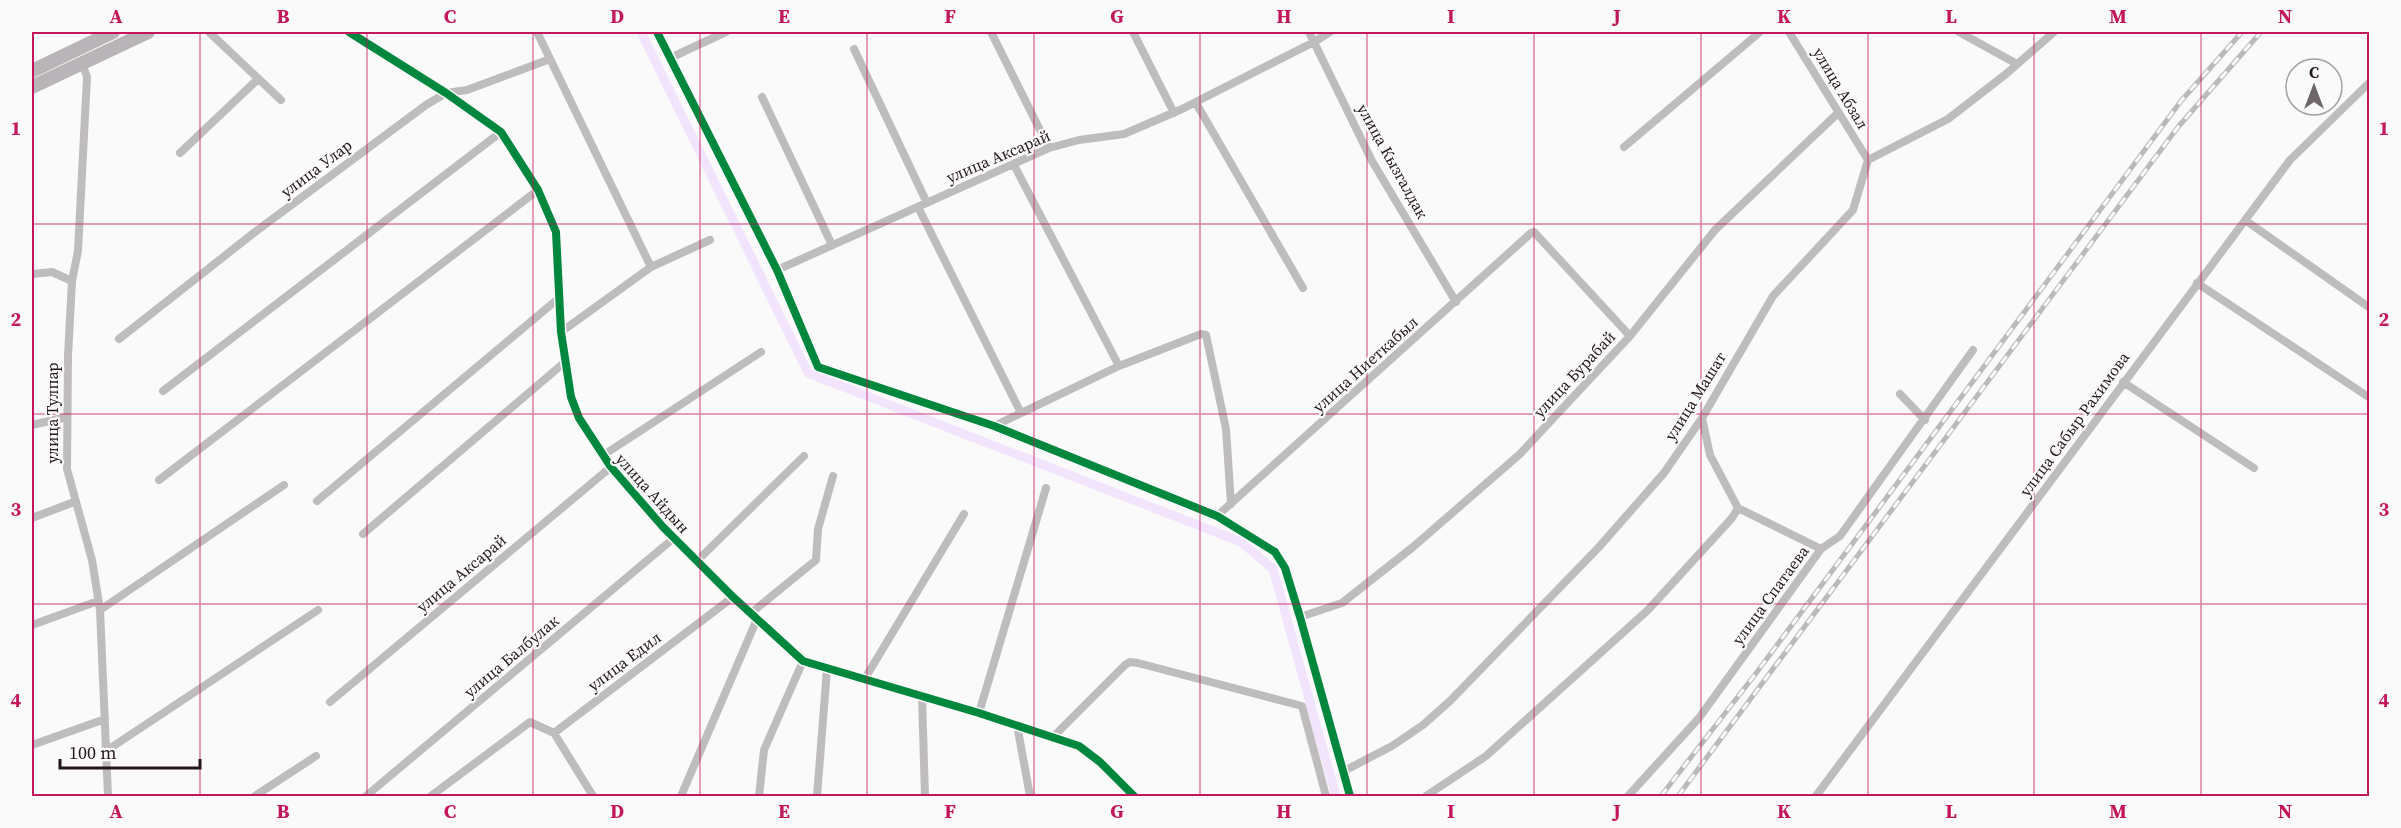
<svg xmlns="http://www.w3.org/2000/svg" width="2401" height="828" font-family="'Source Serif 4',serif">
  <rect width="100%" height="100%" fill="#fafafa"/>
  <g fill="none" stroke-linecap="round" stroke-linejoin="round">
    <path stroke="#f2e4fd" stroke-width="9" d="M641,32L808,373L1241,542L1273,569L1336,796"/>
    <path stroke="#bfbcbe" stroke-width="8" d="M209,32L281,100
      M349,32L446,93L501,132L538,190L556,232L561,332L571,397L579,418L611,467L663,527L733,597L803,661L979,713L1079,746L1100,762L1134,796
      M537,32L651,267
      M657,32L777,270L818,367L994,426L1217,516L1275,552L1285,568L1300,617L1350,796
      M991,32L1049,148
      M1133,32L1174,113
      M1309,32L1372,161L1456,302
      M1789,32L1868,160
      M1959,32L2017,64
      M854,49L927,203
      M670,58L726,32
      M82,63L87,77L78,251L72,281L68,356L67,469L92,560L100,610L108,796
      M762,97L832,245
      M1196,103L1303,288
      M1624,147L1760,32
      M180,153L258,79
      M1014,165L1119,366
      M918,207L1021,413
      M2245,220L2370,308
      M777,270L1049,148L1079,140L1124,134L1182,109L1314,42L1330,32
      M32,274L52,272L72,281
      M2197,283L2370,398
      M561,332L651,267L710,240
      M119,339L255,232L426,105L446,93L467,90L550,59
      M2123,382L2254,468
      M163,391L501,132
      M1900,394L1925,420
      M32,425L67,417
      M994,426L1119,366L1201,334L1206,335L1226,429L1231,504
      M602,456L761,352
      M159,480L538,190
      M317,501L559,298
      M1738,508L1821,549
      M1217,516L1531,233L1534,232L1630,336
      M32,518L74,502
      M363,534L565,362
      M697,561L804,456
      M100,610L284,485
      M751,613L816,560L818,529L833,476
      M1300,617L1342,603L1413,547L1520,454L1630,336L1715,230L1838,113
      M32,625L98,601
      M864,680L964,514
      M922,697L925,796
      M330,702L611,467
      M979,713L1046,488
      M1017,725L1030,796
      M554,733L593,796
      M1053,737L1125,665L1130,662L1138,663L1302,706L1326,796
      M32,745L105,719
      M106,751L318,610
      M1344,771L1392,746L1423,725L1451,700L1599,547L1664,473L1702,418L1773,296L1853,210L1868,160L1948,119L2006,74L2054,32
      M255,796L316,756
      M366,796L674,538
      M431,796L530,722L554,733L733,597
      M681,796L757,619
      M759,796L764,750L803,661
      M817,796L827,669
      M1426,796L1486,756L1648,610L1732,518L1738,508L1710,455L1702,418
      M1628,796L1699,718L1821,549L1840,536L1973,350
      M1816,796L2290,160L2370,82"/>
    <path stroke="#b8b4b7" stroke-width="14" d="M32,71L113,32
      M32,87L148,32"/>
    <g stroke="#bbb9ba" stroke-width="5">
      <path id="rail" d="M1661,796L1757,672L2181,101L2242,32
        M1678,796L2178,127L2261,32"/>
    </g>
    <use href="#rail" stroke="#fafafa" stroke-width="3" stroke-dasharray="9" stroke-linecap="butt"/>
    <g stroke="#fafafa" stroke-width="11">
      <path id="cycleway" d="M349,32L446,93L501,132L538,190L556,232L561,332L571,397L579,418L611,467L663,527L733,597L803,661L979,713L1079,746L1100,762L1134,796
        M657,32L777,270L818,367L994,426L1217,516L1275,552L1285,568L1300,617L1350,796"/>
    </g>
    <use href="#cycleway" stroke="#00873e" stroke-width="8"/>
  </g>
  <path fill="none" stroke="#c2185b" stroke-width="1.5" stroke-opacity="0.55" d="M200,32V796M367,32V796M533,32V796M700,32V796M867,32V796M1034,32V796M1200,32V796M1367,32V796M1534,32V796M1701,32V796M1868,32V796M2034,32V796M2201,32V796M32,224H2370M32,414H2370M32,604H2370"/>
  <g text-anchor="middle" stroke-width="4.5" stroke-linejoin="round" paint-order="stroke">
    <g font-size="16" fill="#24171a" stroke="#fafafa">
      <text transform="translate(1841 88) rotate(59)" y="6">улица Абзал</text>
      <text transform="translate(998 156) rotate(-23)" y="6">улица Аксарай</text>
      <text transform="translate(1393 161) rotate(61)" y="6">улица Кызгалдак</text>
      <text transform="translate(316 168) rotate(-37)" y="6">улица Улар</text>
      <text transform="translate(1365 364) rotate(-42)" y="6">улица Ниеткабыл</text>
      <text transform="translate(1574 374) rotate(-47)" y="6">улица Бурабай</text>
      <text transform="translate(1695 396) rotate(-58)" y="6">улица Машат</text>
      <text transform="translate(52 413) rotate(-90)" y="6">улица Тулпар</text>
      <text transform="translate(2074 424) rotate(-54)" y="6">улица Сабыр Рахимова</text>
      <text transform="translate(653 493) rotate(48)" y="6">улица Айдын</text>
      <text transform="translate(461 573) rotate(-40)" y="6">улица Аксарай</text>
      <text transform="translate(1770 595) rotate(-54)" y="6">улица Спатаева</text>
      <text transform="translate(511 656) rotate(-40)" y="6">улица Балбулак</text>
      <text transform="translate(624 661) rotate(-37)" y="6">улица Едил</text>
    </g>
  </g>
  <rect width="2401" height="828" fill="none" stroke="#fafafa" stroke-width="66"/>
  <g transform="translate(2314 87)"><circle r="28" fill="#fafafa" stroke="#a49fa0" stroke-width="1.5"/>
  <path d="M0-4.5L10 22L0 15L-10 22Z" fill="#6f6668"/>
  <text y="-9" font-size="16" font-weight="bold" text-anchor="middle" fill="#24171a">С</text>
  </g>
  <path d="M60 759v9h140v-9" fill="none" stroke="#24171a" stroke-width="3"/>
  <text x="69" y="759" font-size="18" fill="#24171a" stroke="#fafafa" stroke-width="4.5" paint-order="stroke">100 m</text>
  <rect x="33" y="33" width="2335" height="762" fill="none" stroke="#c2185b" stroke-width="2"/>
  <g font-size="20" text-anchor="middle" font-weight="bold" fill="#c2185b">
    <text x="116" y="23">A</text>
    <text x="283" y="23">B</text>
    <text x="450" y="23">C</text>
    <text x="617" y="23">D</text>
    <text x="784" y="23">E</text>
    <text x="950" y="23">F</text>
    <text x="1117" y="23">G</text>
    <text x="1284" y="23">H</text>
    <text x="1451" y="23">I</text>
    <text x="1617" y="23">J</text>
    <text x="1784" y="23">K</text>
    <text x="1951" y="23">L</text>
    <text x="2118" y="23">M</text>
    <text x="2285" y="23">N</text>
    <text x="16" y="135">1</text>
    <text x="2384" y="135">1</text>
    <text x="16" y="326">2</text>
    <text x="2384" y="326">2</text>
    <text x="16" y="516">3</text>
    <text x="2384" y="516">3</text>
    <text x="16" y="707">4</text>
    <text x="2384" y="707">4</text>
    <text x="116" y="818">A</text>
    <text x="283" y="818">B</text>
    <text x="450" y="818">C</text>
    <text x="617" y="818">D</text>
    <text x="784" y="818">E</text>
    <text x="950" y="818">F</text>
    <text x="1117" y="818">G</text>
    <text x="1284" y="818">H</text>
    <text x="1451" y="818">I</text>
    <text x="1617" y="818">J</text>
    <text x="1784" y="818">K</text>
    <text x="1951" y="818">L</text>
    <text x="2118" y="818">M</text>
    <text x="2285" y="818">N</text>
  </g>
</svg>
